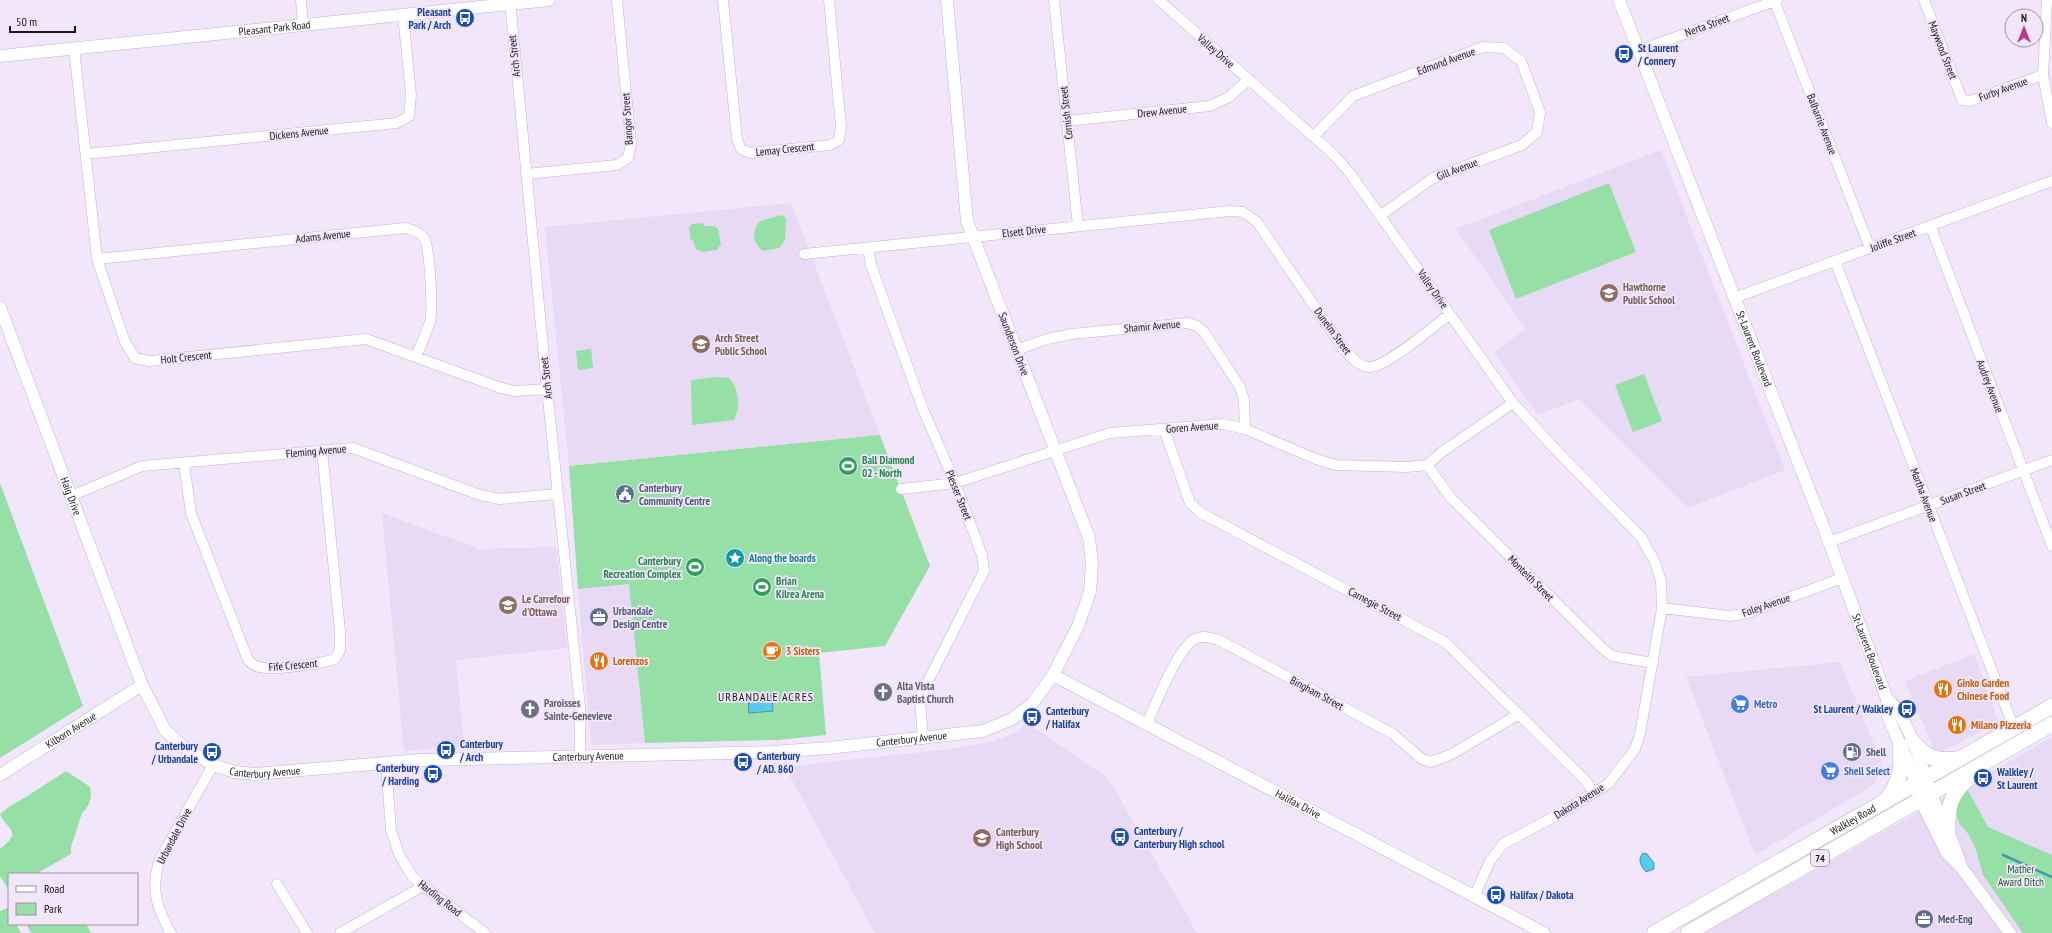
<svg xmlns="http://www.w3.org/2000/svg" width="2052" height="933" font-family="'PT Sans Narrow',sans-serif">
  <rect width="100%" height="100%" fill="#f2e6fb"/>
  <path fill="#e8d9f4" d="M1661,150L1785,470L1688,508L1579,399L1538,415L1494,352L1526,329L1456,229Z
    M791,203L880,435L569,466L545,227Z
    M382,513L480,549L556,547L567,648L456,660L464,746L404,751Z
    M629,584L645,743L591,745L578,589Z
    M1974,654L1999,723L1936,754L1905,681Z
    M1840,662L1883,766L1874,785L1755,855L1686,677Z
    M1027,723L1108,778L1197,933H875L785,767L950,749L992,742L1015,733Z
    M2052,737V933H1704L1720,924Z"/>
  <path fill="#96dfa7" d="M1609,183L1636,252L1516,299L1489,230Z
    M782,215L786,218L785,240L779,248L763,251C752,242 751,232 760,221Z
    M704,223V226H714L718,229L721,244L717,250L702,252L696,249L693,240H691L689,227L692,224Z
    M591,349L593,368L578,370L576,351Z
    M1644,374L1662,421L1633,432L1615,385Z
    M717,377L729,378C739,389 741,407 734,420L692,425L691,380Z
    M880,435L930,566L885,646L819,653L826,735L778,740L645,743L629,584L578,589L569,466Z
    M0,483L83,706L0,758Z
    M66,771L89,786C94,794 89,808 82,813L71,847V854L36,874H9L8,889L0,876V849C25,830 5,829 0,814L10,806L26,797Z
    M1967,789L1988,827L2052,855V933H2023L1983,875L1976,850L1969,835L1959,823L1955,809L1959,796Z
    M8,908L9,924H16L21,933H0V911Z
    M26,924H86L91,933H31Z"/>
  <path fill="#57cbe9" stroke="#4595ac" d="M772,695L773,711L749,713L748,697Z
    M1643,853L1647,854L1654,863V869L1646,872C1641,866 1637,860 1643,853Z"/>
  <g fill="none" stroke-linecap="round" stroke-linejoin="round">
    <path stroke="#4595ac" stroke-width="2.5" d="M2003,855L2052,877"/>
    <g stroke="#c1b6ca" stroke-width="11">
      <path id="minor" d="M301,0L303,24
        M510,0L547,389L580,706V756
        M723,0L737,139L741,149L750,153L830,145L839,140L841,126L829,0
        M1054,0L1078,226
        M1159,0L1333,154L1349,172L1513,403L1556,450L1641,537L1655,562L1661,581L1662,608L1640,734L1635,749L1608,784L1561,813L1503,844L1490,861L1474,897
        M1774,0L1870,248
        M1924,0L1962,100L1970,101L2043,75
        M2047,0L2043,75L2052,123
        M74,48L97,259L125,342L135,358L149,361L366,339L501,388L515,391L547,389
        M1638,51L1777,0
        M1067,121L1210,106L1229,97L1249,79
        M1313,137L1353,96L1483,47L1504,48L1521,61L1540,112L1537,132L1522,145L1433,178L1381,215
        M86,154L397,123L409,116L411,95L403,15
        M526,174L617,165L628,158L631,143L617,0
        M1931,227L2052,546
        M868,248L871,265L923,409L955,483L982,555L984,571L926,685L920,700L923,739
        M804,254L1230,211L1243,212L1257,222L1345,351C1352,357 1360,368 1371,367C1389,365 1434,326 1450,314
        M97,259L405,228C412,230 419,231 424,238C430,247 433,310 430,322C426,333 421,345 416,357
        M1835,261L2014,728
        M1734,298L2052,181
        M1016,350L1047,339L1072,334L1188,323L1197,326L1204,332L1240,387L1244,400L1245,429
        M1164,429L1190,503L1201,513L1445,642L1585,780L1593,791
        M184,464L191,513L248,660C251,663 255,666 259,667C274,671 319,664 335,659L340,650V631L322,450
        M1427,465L1451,498L1601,647L1612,656L1653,663
        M901,489L955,483L1110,433L1223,424L1245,429L1316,459L1336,465L1407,467L1427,465L1442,452L1513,403
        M71,496L142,466L353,448L480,495L500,499L557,494
        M1829,542L2052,460
        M1662,608L1730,616L1748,613L1842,578
        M1147,724C1155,705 1178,647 1195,639C1203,635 1210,638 1219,640L1393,734L1422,759L1431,762L1452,754L1519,714
        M386,763L391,830L399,854L412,876L423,886L485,933
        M277,884L307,933
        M171,933C156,907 151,890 159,861L213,765
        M340,933L423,886"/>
    </g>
    <g stroke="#c1b6ca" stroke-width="13">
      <g id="tertiary">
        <path id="s1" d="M1619,0L1827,536L1887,699L1886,707L1889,719L1912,772L1920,799L1947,853L1961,867L2010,933"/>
        <path id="s2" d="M0,56L549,0"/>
        <path id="s3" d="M0,307L142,685L165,730L181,745L213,765L235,772L255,774L420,760L772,752L828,748L983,731L1012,719L1032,704L1053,675L1078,626L1090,592L1092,563L1089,538L967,221L947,0"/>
        <path id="s4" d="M1053,675L1544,933"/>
        <path d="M1887,699C1909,716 1924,776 1935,804C1944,825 1955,844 1961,866"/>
        <path id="s5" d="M0,775L142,685"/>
      </g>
    </g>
    <g stroke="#c1b6ca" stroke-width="16">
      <g id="primary">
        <path d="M1912,741C1929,759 1933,761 1958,759"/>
        <path d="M1887,799C1901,779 1902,771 1900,746"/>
        <path d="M1948,833C1947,808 1950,794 1969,778"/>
        <path id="s6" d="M1654,933L2052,706"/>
        <path d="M1688,933L2052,724"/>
      </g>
    </g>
    <use href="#minor" stroke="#fff" stroke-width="10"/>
    <use href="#tertiary" stroke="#fff" stroke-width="12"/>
    <use href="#primary" stroke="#fff" stroke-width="15"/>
  </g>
  <defs>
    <g id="bus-disc" transform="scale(1)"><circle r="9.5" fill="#1a4fb4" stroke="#f2e6fb"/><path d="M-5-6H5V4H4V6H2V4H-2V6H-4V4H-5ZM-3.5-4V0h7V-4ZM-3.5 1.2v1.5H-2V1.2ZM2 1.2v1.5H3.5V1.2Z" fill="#fff"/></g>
    <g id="school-disc" transform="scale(1)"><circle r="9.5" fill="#8d6e63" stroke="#f2e6fb"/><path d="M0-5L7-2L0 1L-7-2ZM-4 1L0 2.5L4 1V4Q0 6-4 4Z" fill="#fff"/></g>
    <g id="stadium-disc" transform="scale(1)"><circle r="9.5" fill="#2e9e5b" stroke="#f2e6fb"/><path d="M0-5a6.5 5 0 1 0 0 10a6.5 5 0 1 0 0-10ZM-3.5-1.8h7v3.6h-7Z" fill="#fff"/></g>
    <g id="civic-disc" transform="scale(1)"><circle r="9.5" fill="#5c6f8a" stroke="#f2e6fb"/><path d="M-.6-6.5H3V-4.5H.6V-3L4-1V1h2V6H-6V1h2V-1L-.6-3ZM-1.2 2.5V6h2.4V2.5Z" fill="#fff"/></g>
    <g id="sight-disc" transform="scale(1)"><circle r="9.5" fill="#0f9aa8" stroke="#f2e6fb"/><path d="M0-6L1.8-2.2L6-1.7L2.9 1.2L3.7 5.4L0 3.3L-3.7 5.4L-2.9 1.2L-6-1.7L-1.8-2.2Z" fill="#fff"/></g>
    <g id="office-disc" transform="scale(1)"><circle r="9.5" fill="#5c6f8a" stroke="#f2e6fb"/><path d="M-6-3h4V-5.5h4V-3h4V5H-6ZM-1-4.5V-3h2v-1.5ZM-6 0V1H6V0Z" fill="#fff"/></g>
    <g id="cafe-disc" transform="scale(1)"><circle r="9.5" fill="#e8710a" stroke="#f2e6fb"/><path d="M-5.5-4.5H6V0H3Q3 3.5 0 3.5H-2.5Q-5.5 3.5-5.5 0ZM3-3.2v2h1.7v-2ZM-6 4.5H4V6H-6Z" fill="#fff"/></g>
    <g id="restaurant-disc" transform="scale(1)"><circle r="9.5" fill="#e8710a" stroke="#f2e6fb"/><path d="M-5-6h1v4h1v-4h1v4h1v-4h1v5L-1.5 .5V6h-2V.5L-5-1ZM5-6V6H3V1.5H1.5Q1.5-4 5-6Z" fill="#fff"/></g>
    <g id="church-disc" transform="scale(1)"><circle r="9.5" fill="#6b7280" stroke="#f2e6fb"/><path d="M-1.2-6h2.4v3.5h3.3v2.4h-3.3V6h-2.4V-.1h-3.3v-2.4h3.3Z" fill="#fff"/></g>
    <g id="supermarket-disc" transform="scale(1)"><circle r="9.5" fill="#3f7fe0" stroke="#f2e6fb"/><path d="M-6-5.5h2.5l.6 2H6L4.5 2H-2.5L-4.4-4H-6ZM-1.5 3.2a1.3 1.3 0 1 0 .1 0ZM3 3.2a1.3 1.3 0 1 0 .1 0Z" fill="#fff"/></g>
    <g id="fuel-disc" transform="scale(1)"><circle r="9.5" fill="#5c6f8a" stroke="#f2e6fb"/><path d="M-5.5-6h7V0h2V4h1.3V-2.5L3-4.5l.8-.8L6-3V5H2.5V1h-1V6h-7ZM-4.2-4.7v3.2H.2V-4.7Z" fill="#fff"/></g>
  </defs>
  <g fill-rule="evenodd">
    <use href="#bus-disc" x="465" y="18"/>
    <use href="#bus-disc" x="1624" y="54"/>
    <use href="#school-disc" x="1609" y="293"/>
    <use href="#school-disc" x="701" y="344"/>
    <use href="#stadium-disc" x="848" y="466"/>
    <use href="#civic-disc" x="625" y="494"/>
    <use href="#sight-disc" x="735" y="558"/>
    <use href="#stadium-disc" x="695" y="567"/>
    <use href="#stadium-disc" x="762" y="587"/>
    <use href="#school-disc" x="508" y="605"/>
    <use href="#office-disc" x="599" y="617"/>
    <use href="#cafe-disc" x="772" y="651"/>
    <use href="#restaurant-disc" x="599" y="661"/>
    <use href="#restaurant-disc" x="1943" y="689"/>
    <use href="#church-disc" x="883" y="692"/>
    <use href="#supermarket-disc" x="1740" y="704"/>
    <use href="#church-disc" x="530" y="709"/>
    <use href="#bus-disc" x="1907" y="709"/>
    <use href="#bus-disc" x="1032" y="717"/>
    <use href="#restaurant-disc" x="1957" y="725"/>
    <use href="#bus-disc" x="446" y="750"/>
    <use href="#bus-disc" x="212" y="752"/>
    <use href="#fuel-disc" x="1852" y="752"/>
    <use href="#bus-disc" x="743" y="762"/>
    <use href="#supermarket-disc" x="1830" y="771"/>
    <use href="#bus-disc" x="433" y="774"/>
    <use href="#bus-disc" x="1983" y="778"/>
    <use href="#bus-disc" x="1120" y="837"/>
    <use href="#school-disc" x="982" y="838"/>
    <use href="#bus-disc" x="1496" y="895"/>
    <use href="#office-disc" x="1924" y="919"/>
  </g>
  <g text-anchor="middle" stroke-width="3.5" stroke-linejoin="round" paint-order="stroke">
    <rect fill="#f2e6fb" stroke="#5b5460" stroke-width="1" x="1811" y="850" width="18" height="16" rx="3"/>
    <g font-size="10" font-weight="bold" fill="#1a161d">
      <text x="1820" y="862">74</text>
    </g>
    <g font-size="11" font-weight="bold" fill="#164399" stroke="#f2e6fb" text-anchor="start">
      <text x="451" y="16" text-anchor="end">Pleasant<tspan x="451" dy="13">Park / Arch</tspan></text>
      <text x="1638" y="52">St Laurent<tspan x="1638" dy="13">/ Connery</tspan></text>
      <text x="1893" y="713" text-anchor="end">St Laurent / Walkley</text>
      <text x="1046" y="715">Canterbury<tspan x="1046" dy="13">/ Halifax</tspan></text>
      <text x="460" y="748">Canterbury<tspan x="460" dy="13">/ Arch</tspan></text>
      <text x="198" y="750" text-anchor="end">Canterbury<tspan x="198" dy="13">/ Urbandale</tspan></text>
      <text x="757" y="760">Canterbury<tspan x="757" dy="13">/ AD. 860</tspan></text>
      <text x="419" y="772" text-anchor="end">Canterbury<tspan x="419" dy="13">/ Harding</tspan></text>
      <text x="1997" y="776">Walkley /<tspan x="1997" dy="13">St Laurent</tspan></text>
      <text x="1134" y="835">Canterbury /<tspan x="1134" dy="13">Canterbury High school</tspan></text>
      <text x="1510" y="899">Halifax / Dakota</text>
    </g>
    <g font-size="11" fill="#1a161d" stroke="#f2e6fb">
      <text transform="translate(1707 25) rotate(-20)" y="4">Nerta Street</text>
      <text dy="4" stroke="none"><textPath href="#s2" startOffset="276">Pleasant Park Road</textPath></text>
      <text transform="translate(1943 50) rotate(69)" y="4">Maywood Street</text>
      <text transform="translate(1216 51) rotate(41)" y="4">Valley Drive</text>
      <text transform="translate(514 56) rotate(-96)" y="4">Arch Street</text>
      <text transform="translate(1446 61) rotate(-20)" y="4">Edmond Avenue</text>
      <text transform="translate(2003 89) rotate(-20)" y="4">Furby Avenue</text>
      <text transform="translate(1162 111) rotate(-6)" y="4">Drew Avenue</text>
      <text transform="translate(1066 113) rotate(-96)" y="4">Cornish Street</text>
      <text transform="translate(627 119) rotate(-94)" y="4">Bangor Street</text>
      <text transform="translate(1822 124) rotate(69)" y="4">Balharrie Avenue</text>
      <text transform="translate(299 133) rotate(-6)" y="4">Dickens Avenue</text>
      <text transform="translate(785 149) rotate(-6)" y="4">Lemay Crescent</text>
      <text transform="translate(1457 169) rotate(-21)" y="4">Gill Avenue</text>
      <text transform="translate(1024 231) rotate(-6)" y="4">Elsett Drive</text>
      <text transform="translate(323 236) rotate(-6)" y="4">Adams Avenue</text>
      <text transform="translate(1893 240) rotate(-20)" y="4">Joliffe Street</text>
      <text transform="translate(1433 289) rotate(55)" y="4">Valley Drive</text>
      <text transform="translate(1152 326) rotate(-5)" y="4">Shamir Avenue</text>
      <text transform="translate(1333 331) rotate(54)" y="4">Dunelm Street</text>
      <text transform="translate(1014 344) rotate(69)" y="4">Saunderson Drive</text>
      <text dy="4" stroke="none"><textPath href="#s1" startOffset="374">St-Laurent Boulevard</textPath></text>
      <text transform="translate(186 357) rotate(-6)" y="4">Holt Crescent</text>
      <text transform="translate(546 378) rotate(-96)" y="4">Arch Street</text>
      <text transform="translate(1990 386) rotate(69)" y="4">Audrey Avenue</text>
      <text transform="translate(1192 427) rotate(-4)" y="4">Goren Avenue</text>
      <text transform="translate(316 451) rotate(-5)" y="4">Fleming Avenue</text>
      <text transform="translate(1963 493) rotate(-20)" y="4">Susan Street</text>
      <text transform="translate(959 495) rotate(68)" y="4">Plesser Street</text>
      <text transform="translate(1924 495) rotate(69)" y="4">Martha Avenue</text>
      <text dy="4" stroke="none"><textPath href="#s3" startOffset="202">Haig Drive</textPath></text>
      <text transform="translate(1531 578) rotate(45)" y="4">Monteith Street</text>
      <text transform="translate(1375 604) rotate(28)" y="4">Carnegie Street</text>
      <text transform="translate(1766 605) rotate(-19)" y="4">Foley Avenue</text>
      <text dy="4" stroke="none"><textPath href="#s1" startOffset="698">St-Laurent Boulevard</textPath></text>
      <text transform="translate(293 665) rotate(-5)" y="4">Fife Crescent</text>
      <text transform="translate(1317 693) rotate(28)" y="4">Bingham Street</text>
      <text dy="4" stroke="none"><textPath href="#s5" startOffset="84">Kilborn Avenue</textPath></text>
      <text dy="4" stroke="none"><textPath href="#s3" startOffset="1215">Canterbury Avenue</textPath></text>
      <text dy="4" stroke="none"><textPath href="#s3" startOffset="891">Canterbury Avenue</textPath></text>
      <text dy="4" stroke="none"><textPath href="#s3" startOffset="567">Canterbury Avenue</textPath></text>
      <text transform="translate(1579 801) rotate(-32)" y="4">Dakota Avenue</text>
      <text dy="4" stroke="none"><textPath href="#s4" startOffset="277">Halifax Drive</textPath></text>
      <text dy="4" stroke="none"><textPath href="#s6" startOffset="229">Walkley Road</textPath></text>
      <text transform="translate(174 836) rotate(-62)" y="4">Urbandale Drive</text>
      <text transform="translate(440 898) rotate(38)" y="4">Harding Road</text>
    </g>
    <g font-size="11" font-weight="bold" fill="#785e54" stroke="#f2e6fb" text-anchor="start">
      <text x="1623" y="291">Hawthorne<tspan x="1623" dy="13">Public School</tspan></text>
      <text x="715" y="342">Arch Street<tspan x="715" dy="13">Public School</tspan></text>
      <text x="522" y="603">Le Carrefour<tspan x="522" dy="13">d'Ottawa</tspan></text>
      <text x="996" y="836">Canterbury<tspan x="996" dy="13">High School</tspan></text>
    </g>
    <g font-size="11" font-weight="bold" fill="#27864d" stroke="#f2e6fb" text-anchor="start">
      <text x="862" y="464">Ball Diamond<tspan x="862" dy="13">02 - North</tspan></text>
      <text x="681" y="565" text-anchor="end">Canterbury<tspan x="681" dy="13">Recreation Complex</tspan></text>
      <text x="776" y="585">Brian<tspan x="776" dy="13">Kilrea Arena</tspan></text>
    </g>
    <g font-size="11" font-weight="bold" fill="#4e5e75" stroke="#f2e6fb" text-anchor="start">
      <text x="639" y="492">Canterbury<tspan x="639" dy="13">Community Centre</tspan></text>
      <text x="613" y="615">Urbandale<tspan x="613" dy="13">Design Centre</tspan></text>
      <text x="1866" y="756">Shell</text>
      <text x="1938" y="923">Med-Eng</text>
    </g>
    <g font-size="11" font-weight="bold" fill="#0d838f" stroke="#f2e6fb" text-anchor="start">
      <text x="749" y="562">Along the boards</text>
    </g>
    <g font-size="11" font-weight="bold" fill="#c56008" stroke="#f2e6fb" text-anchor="start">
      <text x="786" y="655">3 Sisters</text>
      <text x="613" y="665">Lorenzos</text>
      <text x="1957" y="687">Ginko Garden<tspan x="1957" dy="13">Chinese Food</tspan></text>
      <text x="1971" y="729">Milano Pizzeria</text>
    </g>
    <g font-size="11" font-weight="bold" fill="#5b616d" stroke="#f2e6fb" text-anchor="start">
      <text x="897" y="690">Alta Vista<tspan x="897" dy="13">Baptist Church</tspan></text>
      <text x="544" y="707">Paroisses<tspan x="544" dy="13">Sainte-Genevieve</tspan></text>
    </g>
    <g font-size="11" font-weight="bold" fill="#366cbe" stroke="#f2e6fb" text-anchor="start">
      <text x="1754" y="708">Metro</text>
      <text x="1844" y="775">Shell Select</text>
    </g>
    <g font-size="11" fill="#205630" stroke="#f2e6fb">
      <text x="2021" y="873">Mather<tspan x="2021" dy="13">Award Ditch</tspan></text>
    </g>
    <g font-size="12" letter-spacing="1" fill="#1a161d" stroke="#f2e6fb">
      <text x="766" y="701">URBANDALE ACRES</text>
    </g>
  </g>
  <rect x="8" y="873" width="130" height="52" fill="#f2e6fb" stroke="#9c93a2"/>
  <rect x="16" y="886" width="20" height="6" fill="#ffffff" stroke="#9c93a2"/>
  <text x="44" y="893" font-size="12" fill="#1a161d">Road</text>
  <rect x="16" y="903" width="20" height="12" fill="#96dfa7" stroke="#9c93a2"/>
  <text x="44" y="913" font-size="12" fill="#1a161d">Park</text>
  <g transform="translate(2024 28)"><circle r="19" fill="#f2e6fb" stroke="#9c93a2"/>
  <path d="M0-3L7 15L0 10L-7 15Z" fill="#b73b8d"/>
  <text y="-6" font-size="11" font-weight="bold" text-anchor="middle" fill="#1a161d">N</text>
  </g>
  <path d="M10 26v6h65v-6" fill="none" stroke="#1a161d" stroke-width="2"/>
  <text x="16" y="26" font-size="12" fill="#1a161d" stroke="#f2e6fb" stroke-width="3" paint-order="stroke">50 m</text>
</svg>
